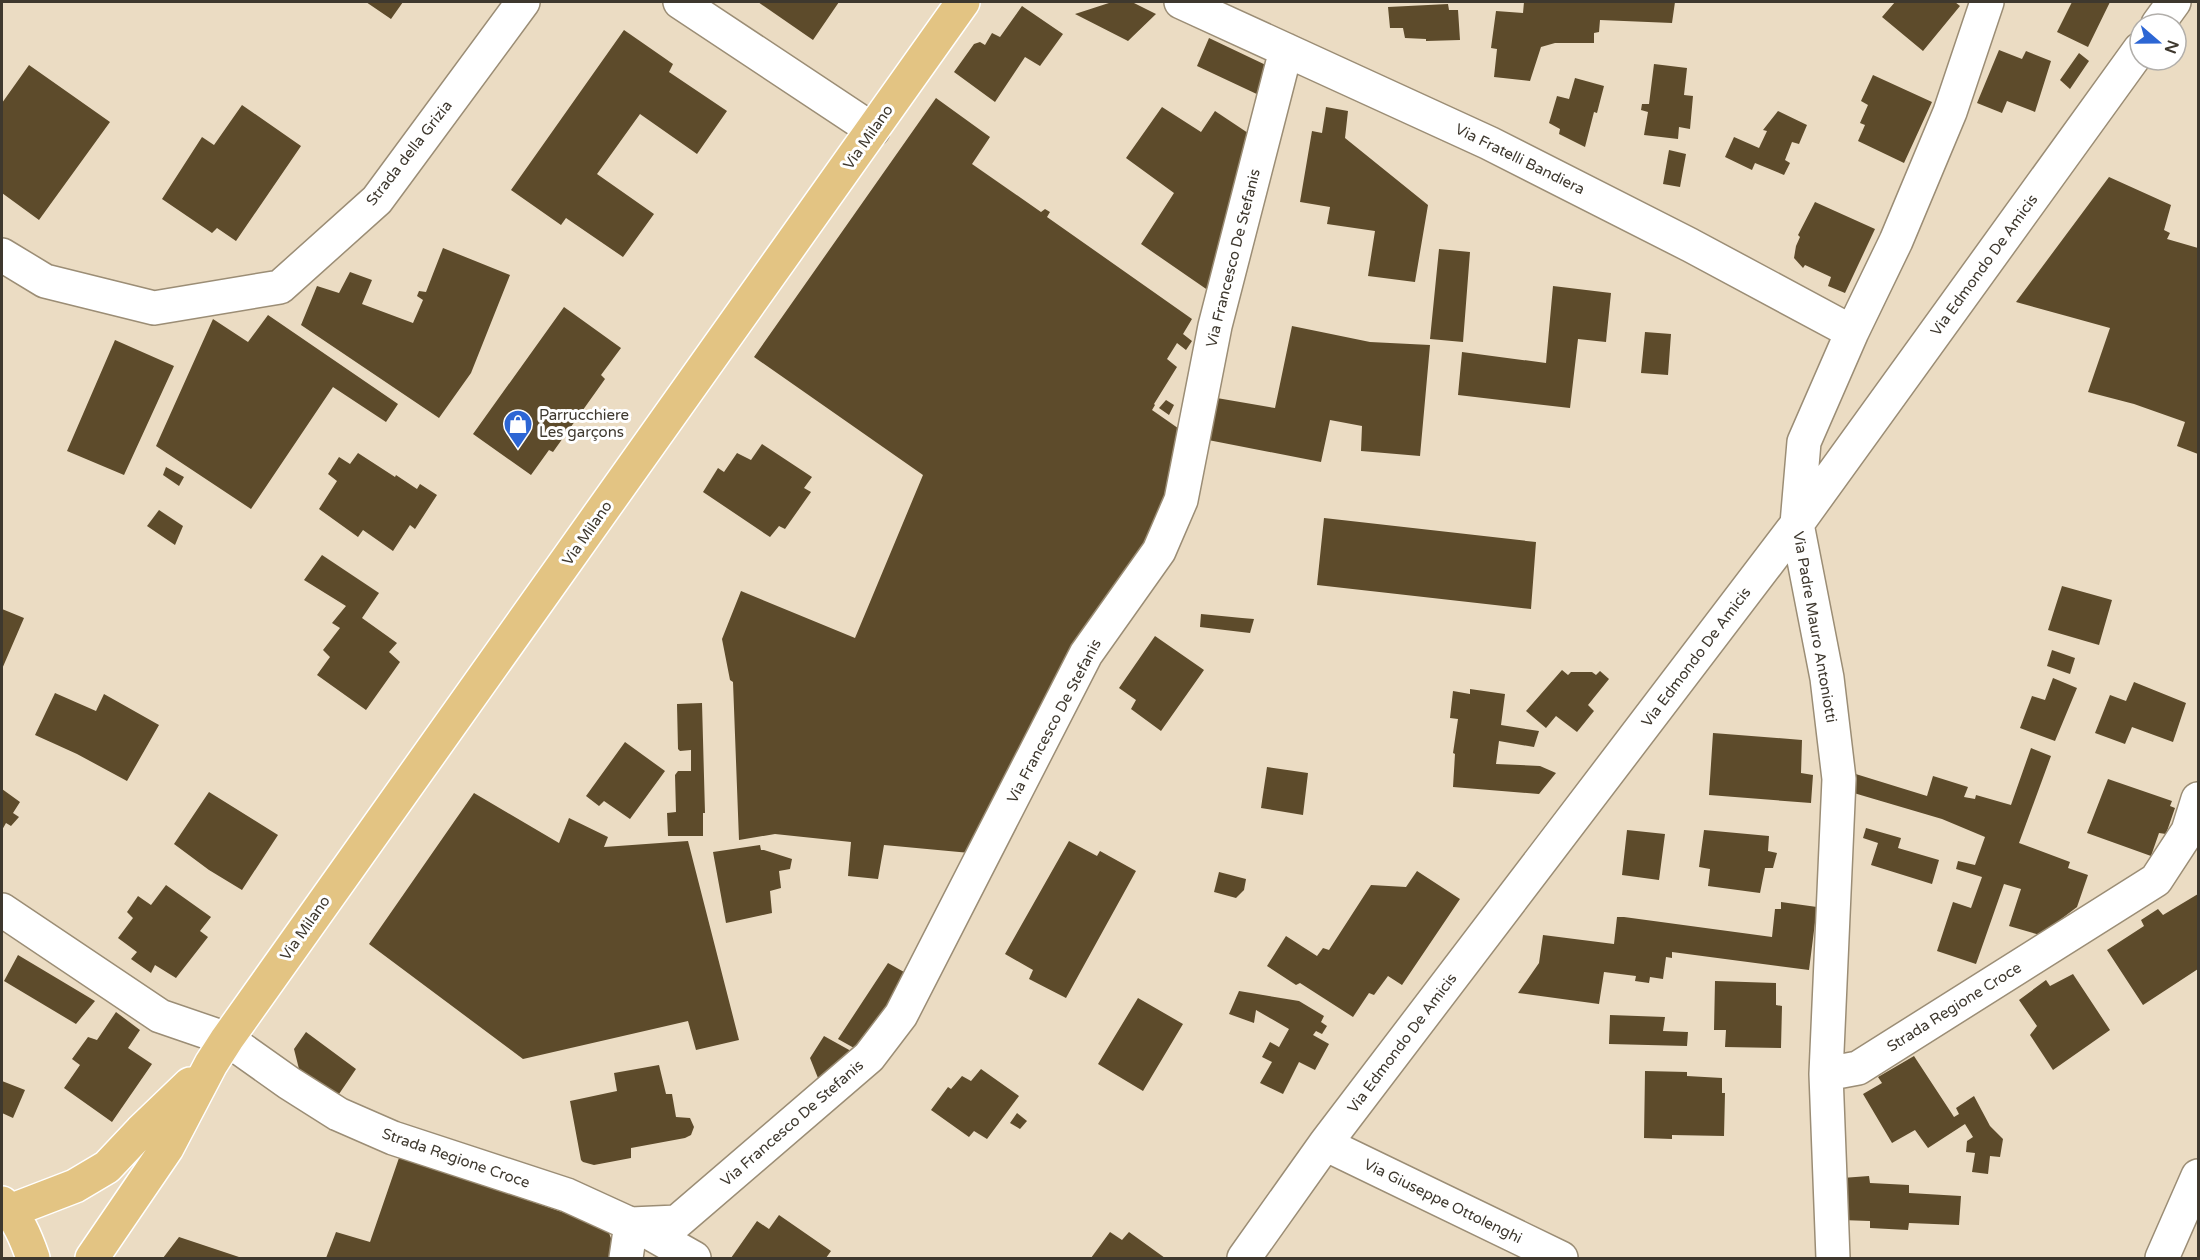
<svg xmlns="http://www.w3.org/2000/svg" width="2200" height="1260" font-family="'Varela Round',sans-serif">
  <rect width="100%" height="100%" fill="#ebdcc3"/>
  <path fill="#5d4b2b" d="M366,2H403L391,19Z
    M758,2H839L813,40Z
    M1112,2H1132L1156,14L1128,41L1075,14Z
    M1524,2H1675L1672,23L1600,20L1599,32L1594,33V43H1555L1541,47L1530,81L1494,77L1497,49L1491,48L1496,11L1523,13Z
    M1895,2H1955L1960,6L1923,51L1882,17Z
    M2072,2H2110L2088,47L2057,32Z
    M1448,4L1449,10H1458L1460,40L1426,41V39L1405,38L1403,28H1390L1388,7Z
    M1022,6L1063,34L1040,66L1025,57L995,102L954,72L974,44L980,42L985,45L992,33L1000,37Z
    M624,30L673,64L669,72L727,111L697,154L640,114L597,174L654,214L623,257L566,218L561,225L511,190Z
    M1209,38L1270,67L1261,96L1197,66Z
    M1999,50L2022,59L2026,51L2051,61L2035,112L2007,101L2002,113L1977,103Z
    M2079,53L2089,61L2070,89L2060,80Z
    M1654,64L1687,68L1684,95L1693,96L1690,129L1679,127L1678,139L1644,135L1648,112L1641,110L1642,104H1649Z
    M29,65L110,122L39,220L2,193V103Z
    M1873,75L1932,102L1904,163L1858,141L1865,125L1860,123L1868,105L1861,101Z
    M1575,78L1604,86L1597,113L1594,112L1585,147L1559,134L1560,129L1549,123L1557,96L1569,99Z
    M936,98L990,137L972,164L1041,212L1045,209L1050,212L1047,217L1192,319L1183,334L1192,341L1186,350L1177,343L1167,359L1177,367L1154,404L1155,405L1152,410L1185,433L1152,533L970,853L884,845L878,879L848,876L851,842L775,834L739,840L733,682L730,680L722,639L741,591L855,638L923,475L754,357Z
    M242,105L301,146L236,241L217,228L212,233L162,199L202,137L214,145Z
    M1162,107L1201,132L1215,111L1251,135L1212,293L1141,244L1174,193L1126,158Z
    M1326,107L1348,111L1345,138L1428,205L1415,282L1368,276L1375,231L1327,224L1330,207L1300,202L1312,131L1322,133Z
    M1778,111L1807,125L1799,144L1792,142L1785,160L1790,163L1784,175L1755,163L1752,170L1725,157L1734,137L1759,148L1767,131L1763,130Z
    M1669,150L1686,154L1680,187L1663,184Z
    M2109,177L2171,205L2164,230L2170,233L2167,239L2198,248V454L2177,446L2185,422L2134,404L2088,392L2110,328L2016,302Z
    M1815,202L1875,229L1845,293L1828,286L1831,277L1805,265L1803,268L1794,258L1796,246L1800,237L1798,235Z
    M443,248L510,275L471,373L439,418L301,325L317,286L339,293L350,272L372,280L362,304L413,323L423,300L417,296L419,291L426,292Z
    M1439,249L1470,252L1463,342L1430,339Z
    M1553,286L1611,293L1606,342L1578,339L1570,408L1458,395L1462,352L1546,363Z
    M564,307L621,348L601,375L605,379L553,452L549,450L531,475L473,434Z
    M268,315L398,404L386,422L333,387L251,509L156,446L213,319L248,342Z
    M1292,326L1370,342L1430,345L1420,456L1361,451L1362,426L1330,420L1321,462L1203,439L1211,397L1275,408Z
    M1645,332L1671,334L1668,375L1641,373Z
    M115,340L174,366L124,475L67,451Z
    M1166,400L1174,405L1169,415L1159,408Z
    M762,444L812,477L804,488L811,492L785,529L779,526L770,537L703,492L718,468L724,472L737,453L751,460Z
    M358,453L395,477L396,475L417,489L420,484L437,495L415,529L410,525L393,551L363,530L358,537L319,509L337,481L328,474L339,457L350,464Z
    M166,467L184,477L179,486L163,475Z
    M159,510L183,526L175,545L147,526Z
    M1324,518L1536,542L1531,609L1317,585Z
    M322,555L379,593L362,618L397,643L389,652L400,662L366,710L317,675L330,657L323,650L340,628L332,623L346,606L304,580Z
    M2062,586L2112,600L2099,645L2048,630Z
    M2,609L24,618L2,669Z
    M1201,614L1242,618L1254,619L1250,633L1200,627Z
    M1155,636L1204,670L1161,731L1131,709L1136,700L1119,688Z
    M2052,650L2075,658L2070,674L2047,666Z
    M1562,670L1568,675L1571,672H1592L1596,675L1600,671L1609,679L1588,705L1594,711L1577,732L1556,716L1546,728L1526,711Z
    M2053,678L2077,688L2055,741L2020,728L2032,696L2045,700Z
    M2134,682L2186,703L2173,742L2132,727L2125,744L2095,733L2110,695L2126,701Z
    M1470,689L1505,694L1501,725L1539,731L1534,747L1499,741L1496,764L1540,766L1556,773L1539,794L1453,787L1455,754L1453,753L1458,719L1450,718L1453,691L1470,694Z
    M55,693L96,711L104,694L159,725L127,781L77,754L35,735Z
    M702,703L705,813H703V836H668L667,813L676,812L675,775L678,771H691V750L680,751L678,749L677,704Z
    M1713,733L1802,740L1801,773L1813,775L1811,803L1709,795Z
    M625,742L665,771L630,819L604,801L599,806L586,796Z
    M2031,748L2051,756L2019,843L2070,862L2068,868L2088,875L2077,907L2040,935L2009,926L2021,889L2004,884L1976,964L1937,951L1953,902L1971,908L1982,877L1956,869L1958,861L1975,865L1985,837L1942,819L1847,791L1846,771L1927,796L1933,776L1968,787L1964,797L1975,799L1976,795L2011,805Z
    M1267,767L1308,773L1303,815L1261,808Z
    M2108,779L2172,801L2170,806L2175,808L2166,834L2159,833L2151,856L2087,833Z
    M2,789L20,802L13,813L19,817L11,826L6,823L2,830Z
    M209,792L278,835L242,890L209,870L174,844Z
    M474,793L559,843L569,818L608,837L604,847L688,841L739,1040L696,1050L688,1021L523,1059L369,944Z
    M1866,828L1901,838L1898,848L1939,860L1932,884L1871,865L1878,843L1863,838Z
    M1627,830L1665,834L1659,880L1622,875Z
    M1704,830L1769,836L1768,851L1777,853L1773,868H1765L1760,893L1708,886L1710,869L1699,867Z
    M1069,841L1097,856L1100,851L1136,871L1066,998L1029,979L1033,970L1005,954Z
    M760,845L761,850H764L792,859L790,869L779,871L781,888L770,891L772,913L726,923L713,852Z
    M1417,871L1460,899L1402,985L1388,976L1374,995L1369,993L1353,1017L1300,983L1296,985L1267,966L1286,936L1317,956L1323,948L1329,950L1371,885L1406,887Z
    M1219,872L1246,879L1244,890L1236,898L1214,892Z
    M166,885L211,917L200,931L208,937L176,978L155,965L151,973L131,959L137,952L118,938L133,918L127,912L138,896L151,905Z
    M2198,894V969L2143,1005L2107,950L2144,926L2141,920L2158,909L2163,915Z
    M1781,902L1817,907L1809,970L1672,952V958L1666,957L1663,979L1650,977L1649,983L1635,981L1636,976L1604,972L1599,1004L1518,993L1539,963L1543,935L1614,944L1617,917H1624L1772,937L1775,909H1781Z
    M18,955L95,1001L76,1024L4,981Z
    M888,963L904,972L887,1005L854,1048L838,1039Z
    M2073,974L2110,1030L2053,1070L2030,1035L2037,1026L2019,1000L2046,980L2050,986Z
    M1715,981L1776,983V1005L1782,1006L1781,1048L1725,1047L1726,1030H1714Z
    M1239,991L1299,1001L1324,1016L1321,1022L1327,1026L1322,1034L1316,1031L1313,1035L1329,1044L1315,1070L1299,1062L1283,1094L1260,1083L1272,1062L1262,1057L1270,1042L1279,1047L1289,1029L1256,1010L1254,1023L1229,1014Z
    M1138,998L1183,1024L1143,1091L1098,1064Z
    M116,1012L140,1030L128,1048L152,1064L112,1122L64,1088L80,1065L72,1059L88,1037L97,1040Z
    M1610,1015L1665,1017L1663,1031L1688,1032L1687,1046L1609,1044Z
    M306,1032L356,1069L339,1094L300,1073L294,1049Z
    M824,1036L851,1051L822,1088L810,1058Z
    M1914,1056L1954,1117L1959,1114L1956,1108L1974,1096L1990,1126L2003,1139L2000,1157L1990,1156L1988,1174L1972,1172L1975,1153L1966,1152L1967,1141L1973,1137L1965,1124L1928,1148L1915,1130L1892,1143L1863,1094L1882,1083L1878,1077Z
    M659,1065L666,1094H672L676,1117L690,1118L694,1127L691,1135L685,1138L631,1148V1158L594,1165L583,1162L581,1160L570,1101L617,1091L614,1073Z
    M981,1069L1019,1096L987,1139L974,1131L969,1137L931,1110L948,1087L951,1089L962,1076L971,1081Z
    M1645,1071L1687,1072V1076L1722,1078V1093H1725L1724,1136L1672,1135V1139L1644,1138Z
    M2,1081L25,1090L13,1118L2,1113Z
    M1017,1113L1027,1121L1020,1129L1010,1123Z
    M400,1155L427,1166L600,1225L609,1233L612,1241L610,1258H326L336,1232L370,1242Z
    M1869,1176L1870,1183L1909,1185V1193L1961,1196L1959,1225L1909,1223L1908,1230L1870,1228V1221L1841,1220L1842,1178Z
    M779,1215L831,1251L826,1258H731L757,1221L769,1229Z
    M1110,1232L1122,1240L1129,1232L1165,1258H1091Z
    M179,1237L242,1258H163Z"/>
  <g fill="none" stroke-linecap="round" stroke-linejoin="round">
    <g stroke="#9b8d75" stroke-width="36">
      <path id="minor" d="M680,2L873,130
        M1181,2L1489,143L1690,245L1852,332
        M2158,24L2174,2
        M2,255L45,281L154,308L280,287L377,200L523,2
        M2,910L160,1016L227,1039L289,1083L338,1114L393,1138L567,1195L648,1232L694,1258
        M1826,1074L1858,1068L2156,880L2188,831L2198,799
        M1325,1144L1561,1258
        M626,1258L631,1224L677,1222L869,1057L901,1015L1086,654L1159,551L1181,500L1215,326L1286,50
        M1244,1258L1325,1144L1797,524L2140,49
        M1833,1258L1826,1074L1839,779L1827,678L1797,524L1804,442L1852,332L1896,241L1950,112L1987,2
        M2162,1258L2198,1176"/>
    </g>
    <g stroke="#fff" stroke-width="36">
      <path id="major" d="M2,1203C18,1218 26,1238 33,1258
        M10,1211L75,1186L107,1167L141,1131L190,1084
        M92,1258L167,1148L211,1064L227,1039L963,2"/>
    </g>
    <use href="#minor" stroke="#fff" stroke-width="33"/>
    <use href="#major" stroke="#e3c483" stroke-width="33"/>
  </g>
  <defs>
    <g id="shop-pin" transform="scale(1.5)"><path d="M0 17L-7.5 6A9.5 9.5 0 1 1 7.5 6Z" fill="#2d66d4" stroke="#fff"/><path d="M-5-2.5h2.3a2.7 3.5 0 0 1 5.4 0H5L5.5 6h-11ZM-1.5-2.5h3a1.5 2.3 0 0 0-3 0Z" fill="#fff"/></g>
  </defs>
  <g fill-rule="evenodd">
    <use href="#shop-pin" x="518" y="424"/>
  </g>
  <g text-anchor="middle" stroke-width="6" stroke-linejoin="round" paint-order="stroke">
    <g font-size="15" fill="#3e382e" stroke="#fff">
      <text transform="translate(868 137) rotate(-55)" y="5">Via Milano</text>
      <text transform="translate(409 153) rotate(-52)" y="5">Strada della Grizia</text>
      <text transform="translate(1520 159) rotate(26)" y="5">Via Fratelli Bandiera</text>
      <text transform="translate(1233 258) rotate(-76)" y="5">Via Francesco De Stefanis</text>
      <text transform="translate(1984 265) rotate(-54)" y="5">Via Edmondo De Amicis</text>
      <text transform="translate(587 533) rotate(-55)" y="5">Via Milano</text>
      <text transform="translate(1815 627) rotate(80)" y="5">Via Padre Mauro Antoniotti</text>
      <text transform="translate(1696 657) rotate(-53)" y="5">Via Edmondo De Amicis</text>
      <text transform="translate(1054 721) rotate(-62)" y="5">Via Francesco De Stefanis</text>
      <text transform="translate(305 928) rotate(-55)" y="5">Via Milano</text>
      <text transform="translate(1954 1007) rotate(-32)" y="5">Strada Regione Croce</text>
      <text transform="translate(1402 1043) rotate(-53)" y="5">Via Edmondo De Amicis</text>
      <text transform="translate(792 1123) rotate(-41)" y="5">Via Francesco De Stefanis</text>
      <text transform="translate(456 1158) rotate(19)" y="5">Strada Regione Croce</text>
      <text transform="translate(1443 1201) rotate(26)" y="5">Via Giuseppe Ottolenghi</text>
    </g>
    <g font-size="15" fill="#3e382e" stroke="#fff" text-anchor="start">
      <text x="539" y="420">Parrucchiere<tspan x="539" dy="17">Les garçons</tspan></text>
    </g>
  </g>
  <rect width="2200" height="1260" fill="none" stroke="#3e382e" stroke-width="6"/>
  <g transform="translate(2158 42) rotate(110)"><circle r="28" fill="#ffffff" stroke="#b2afab" stroke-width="1.5"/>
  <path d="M0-4.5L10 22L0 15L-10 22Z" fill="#2d66d4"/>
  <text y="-9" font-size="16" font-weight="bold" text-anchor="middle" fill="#3e382e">N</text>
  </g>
</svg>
